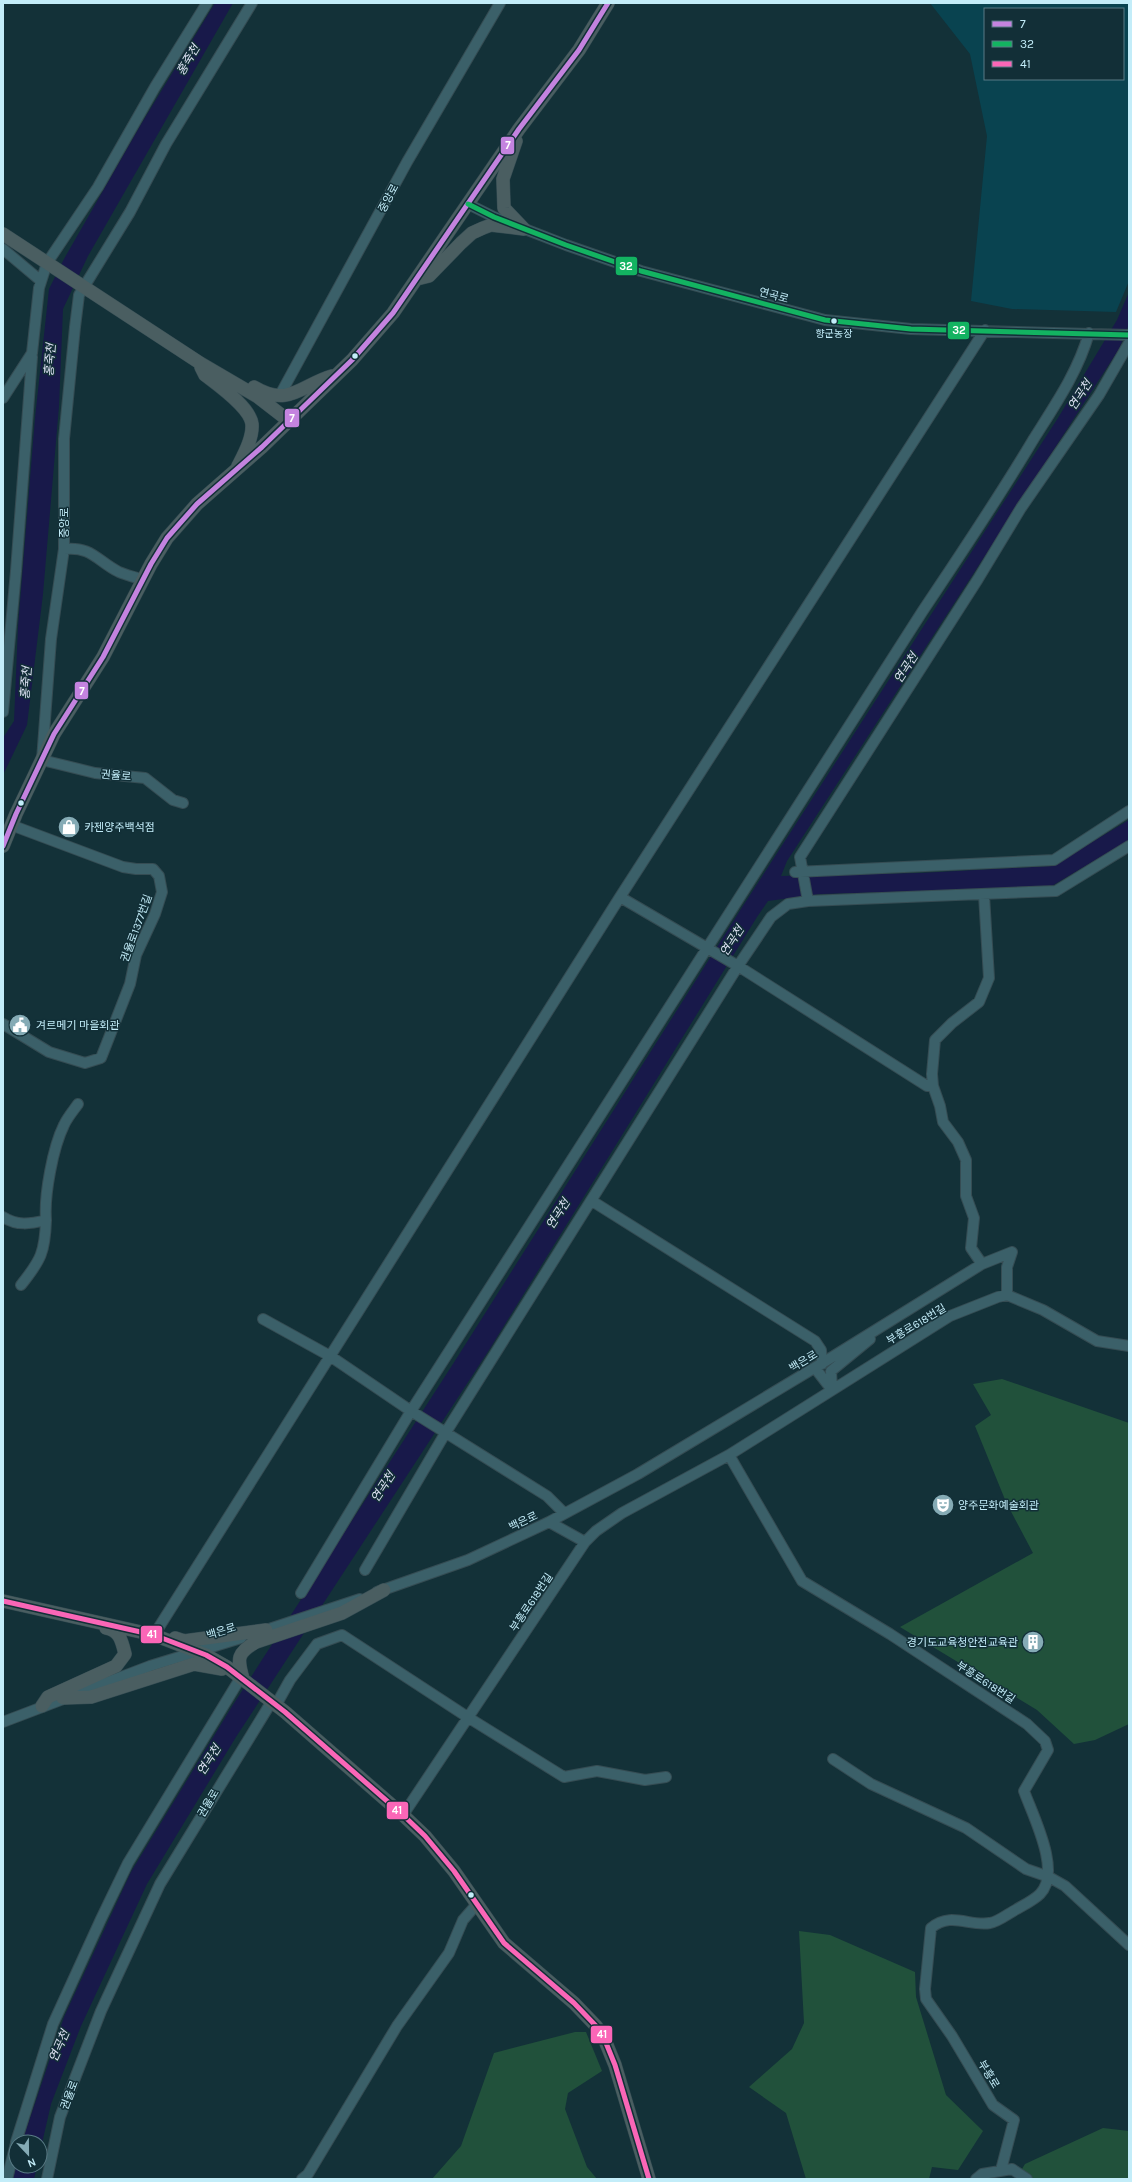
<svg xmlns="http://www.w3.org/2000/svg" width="1132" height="2182" font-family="Karla,'Noto Sans KR',sans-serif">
  <rect width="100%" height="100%" fill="#133138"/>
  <path fill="#094350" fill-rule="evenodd" d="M930,3H1129V281L1116,312L1012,309L971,301L987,136L970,54ZM985,9H1123V79H985Z"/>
  <path fill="#21513b" d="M1002,1379L1129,1423V1724L1095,1740L1074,1744L1037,1710L900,1627L1033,1553L1006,1502L975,1426L991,1415L973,1384Z
    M799,1931L830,1935L915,1972L916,1997L946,2095L983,2131L958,2170L932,2167L929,2179H806L786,2113L749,2087L792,2049L804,2023Z
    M575,2032H586L602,2071L568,2093L565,2109L587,2167L597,2179H432L461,2146L494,2053Z
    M1103,2128L1129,2131V2179H1016L1025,2164Z"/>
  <path fill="#18194a" d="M215,3H233L88,256L63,309L59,406L43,594L27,725L3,775V738L14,721L18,627L35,418L49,289L64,259L143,121Z
    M1129,292V324L1119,349L787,861L781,876L920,873L1052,866L1129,820V840L1050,887L820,894L768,901L757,917L489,1350L236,1737L147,1884L81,2026L51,2104L40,2152V2142H22L64,2017L131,1872L231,1708L453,1364L741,909L1058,418L1117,320Z
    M16,2165L37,2166L34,2179H13Z"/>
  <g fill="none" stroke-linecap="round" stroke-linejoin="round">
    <g stroke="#354c53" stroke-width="12">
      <path id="minor" d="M468,204L494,217L566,245L641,271L825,320L911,329L1129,335
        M3,249L41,281
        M280,395L407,162L500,3
        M3,398L32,353L39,288L47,263L98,187L155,87L207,3
        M64,549C92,546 97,561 119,572C126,575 135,577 143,580
        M3,712L16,571L32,357
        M183,803L173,800L145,778L95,773L42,760L51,639L64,549V439L75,327L79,295L130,212L166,144L252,3
        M795,872L1054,860L1129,811
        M620,897L738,966L927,1086H933
        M808,901L800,857L978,579L1021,508L1099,395L1129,343
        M3,1024L49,1052L85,1063L101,1058L130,984L136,955L155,914L162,892L159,876L153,869H136L123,867L11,825
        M592,1201L815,1341L821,1350L822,1364
        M3,1217C17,1226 30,1224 46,1220C44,1195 53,1147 64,1125C67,1118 73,1111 78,1104
        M982,1264L971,1248L974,1218L966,1196V1160L958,1142L943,1122L940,1106L933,1086L932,1074L935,1040L952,1023L979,1002L989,978L984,895
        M21,1285C41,1260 45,1252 46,1220
        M1007,1295V1267L1012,1252
        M263,1319L330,1356L411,1411L547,1496L564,1513
        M815,1368L832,1390
        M832,1390L831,1371L870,1339
        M729,1455L802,1581L890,1634L1027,1724L1045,1741L1048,1750L1024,1791C1033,1816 1062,1872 1040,1894C1034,1900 1024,1905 1017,1909C1009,1913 998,1922 990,1923C970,1927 951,1911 931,1928L925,1989L926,1999L952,2036L993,2105L1014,2120L1001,2170
        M549,1522L585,1542
        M365,1570L446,1432L738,966L771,917L788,904L808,901L1056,891L1129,846
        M377,1592L468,1560L549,1522L638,1474L829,1359L982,1264L1012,1252
        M301,1593L411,1411L922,612C960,555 998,499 1033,440C1055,405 1078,372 1089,333
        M260,1632L360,1599
        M154,1635L620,897L985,330
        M276,1705L290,1680L317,1644L342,1635L469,1718L564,1777L597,1771L645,1780L666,1777
        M3,1722L150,1666L241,1638
        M833,1759L871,1784L966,1828L1026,1869L1049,1877L1065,1886L1129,1945
        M403,1815L585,1542L596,1531L622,1513L729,1455L950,1316L998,1297L1007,1295L1043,1310L1097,1341L1129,1346
        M16,2142L53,2024L101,1919L128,1863L241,1677
        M7,2179L16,2143
        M47,2179L60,2117L101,2011L160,1884L272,1701
        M302,2179L308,2174L397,2026L449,1953L463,1920L477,1904
        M976,2179L982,2174L1012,2169L1027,2179"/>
    </g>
    <g stroke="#354c53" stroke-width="14">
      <path id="major" d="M516,141L503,179L504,208L524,229
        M3,234L200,363L258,397L289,421
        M417,279L429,276L461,243L472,233L483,228L491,225L524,229
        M201,367L205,375C218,385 250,407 252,424C253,438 244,454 238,466
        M254,387C289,408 301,385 332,376
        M3,846L16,814L54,734L103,657L151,564L167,538L197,504L262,447L352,360L393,313L519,129L579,50L608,3
        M3,1601L154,1635L206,1655L227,1667L285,1712L403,1815L425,1836L454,1871L504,1943L574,2003L596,2026L604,2038L615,2065L649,2179
        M175,1638L184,1641L266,1630
        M243,1679C237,1658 237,1653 256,1642L342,1613L384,1590
        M63,1698L91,1697L194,1664L222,1669
        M42,1706L48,1697L116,1666L125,1654C122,1642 120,1630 106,1628"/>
    </g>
    <use href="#minor" stroke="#3b6069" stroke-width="10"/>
    <use href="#major" stroke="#4a5e61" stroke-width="13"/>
    <g stroke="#122f37" stroke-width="8">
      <path id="bus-1" d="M3,846L16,814L54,734L103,657L151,564L167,538L197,504L262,447L352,360L393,313L519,129L579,50L608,3"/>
    </g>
    <g stroke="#122f37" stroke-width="8">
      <path id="bus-2" d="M468,204L494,217L566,245L641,271L825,320L911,329L1129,335"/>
    </g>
    <g stroke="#122f37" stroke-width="8">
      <path id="bus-3" d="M3,1601L154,1635L206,1655L227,1667L285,1712L403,1815L425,1836L454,1871L504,1943L574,2003L596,2026L604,2038L615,2065L649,2179"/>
    </g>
    <use href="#bus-1" stroke="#c483df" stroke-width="5"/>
    <use href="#bus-2" stroke="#13b361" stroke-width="5"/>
    <use href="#bus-3" stroke="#fa66b7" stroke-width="5"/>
  </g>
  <defs>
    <g id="shop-disc" transform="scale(1.15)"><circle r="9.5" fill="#85abb5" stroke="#122f37"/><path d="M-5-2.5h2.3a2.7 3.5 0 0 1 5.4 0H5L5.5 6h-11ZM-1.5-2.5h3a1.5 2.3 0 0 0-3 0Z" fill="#fff"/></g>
    <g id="civic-disc" transform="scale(1.15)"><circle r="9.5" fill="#85abb5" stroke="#122f37"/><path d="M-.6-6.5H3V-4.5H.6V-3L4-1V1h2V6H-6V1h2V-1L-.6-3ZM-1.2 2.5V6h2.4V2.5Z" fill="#fff"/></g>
    <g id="theatre-disc" transform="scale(1.15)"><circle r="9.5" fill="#85abb5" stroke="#122f37"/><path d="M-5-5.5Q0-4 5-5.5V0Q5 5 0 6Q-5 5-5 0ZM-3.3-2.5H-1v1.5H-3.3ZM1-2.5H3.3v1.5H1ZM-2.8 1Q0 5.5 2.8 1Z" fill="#fff"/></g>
    <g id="building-disc" transform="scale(1.15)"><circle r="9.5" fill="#85abb5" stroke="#122f37"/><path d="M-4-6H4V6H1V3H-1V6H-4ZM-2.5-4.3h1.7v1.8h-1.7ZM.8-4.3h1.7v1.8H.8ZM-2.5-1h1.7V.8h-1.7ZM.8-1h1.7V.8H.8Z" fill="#fff"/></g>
  </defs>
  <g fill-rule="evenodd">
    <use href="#shop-disc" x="69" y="827"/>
    <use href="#civic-disc" x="20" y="1025"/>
    <use href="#theatre-disc" x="943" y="1505"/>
    <use href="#building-disc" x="1033" y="1642"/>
  </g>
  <g fill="#c3edf9" stroke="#122f37" stroke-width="1.5">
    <circle cx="834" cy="321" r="3.5"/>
    <circle cx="355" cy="356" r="3.5"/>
    <circle cx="21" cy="803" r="3.5"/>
    <circle cx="471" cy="1895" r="3.5"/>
  </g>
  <g text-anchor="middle" stroke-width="3" stroke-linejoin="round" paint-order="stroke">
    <g font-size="10" fill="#c3edf9" stroke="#122f37">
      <text x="834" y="337">향군농장</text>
    </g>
    <g font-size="11" fill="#c3edf9" stroke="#122f37">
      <text transform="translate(388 198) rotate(-62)" y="4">중앙로</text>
      <text transform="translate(774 295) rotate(15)" y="4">연곡로</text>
      <text transform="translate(64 523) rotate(-90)" y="4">중앙로</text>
      <text transform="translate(116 775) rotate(5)" y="4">권율로</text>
      <text transform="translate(136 928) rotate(-70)" y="4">권율로1377번길</text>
      <text transform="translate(916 1324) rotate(-31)" y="4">부흥로618번길</text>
      <text transform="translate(803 1361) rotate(-31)" y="4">백은로</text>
      <text transform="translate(523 1521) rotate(-25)" y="4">백은로</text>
      <text transform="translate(531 1602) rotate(-56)" y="4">부흥로618번길</text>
      <text transform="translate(221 1631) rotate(-17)" y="4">백은로</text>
      <text transform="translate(986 1682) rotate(33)" y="4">부흥로618번길</text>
      <text transform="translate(208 1803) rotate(-59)" y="4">권율로</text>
      <text transform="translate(989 2074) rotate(59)" y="4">부흥로</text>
      <text transform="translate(69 2095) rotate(-69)" y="4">권율로</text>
    </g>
    <g font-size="11" fill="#c3edf9" stroke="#122f37" text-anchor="start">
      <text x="84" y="831">카젠양주백석점</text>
      <text x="36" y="1029">겨르메기 마을회관</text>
      <text x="958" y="1509">양주문화예술회관</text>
      <text x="1018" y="1646" text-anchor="end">경기도교육청안전교육관</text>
    </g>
    <g font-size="12" font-style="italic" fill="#dfe3f5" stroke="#122f37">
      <text transform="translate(188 60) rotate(-59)" y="4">홍죽천</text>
      <text transform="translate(50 360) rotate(-86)" y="4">홍죽천</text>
      <text transform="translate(1080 395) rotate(-57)" y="4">연곡천</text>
      <text transform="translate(906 668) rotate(-57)" y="4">연곡천</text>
      <text transform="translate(26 683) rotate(-86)" y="4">홍죽천</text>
      <text transform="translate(732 941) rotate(-57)" y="4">연곡천</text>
      <text transform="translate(558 1214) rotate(-57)" y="4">연곡천</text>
      <text transform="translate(383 1487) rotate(-57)" y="4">연곡천</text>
      <text transform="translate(209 1760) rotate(-57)" y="4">연곡천</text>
      <text transform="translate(59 2046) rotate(-66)" y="4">연곡천</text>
    </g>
  </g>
  <g stroke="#122f37" stroke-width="1.5">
    <rect x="500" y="136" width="15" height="19" rx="4" fill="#c483df"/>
    <rect x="615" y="256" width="23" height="20" rx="4" fill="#13b361"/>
    <rect x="947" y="321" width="23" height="19" rx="4" fill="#13b361"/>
    <rect x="284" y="408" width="16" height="20" rx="4" fill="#c483df"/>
    <rect x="74" y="681" width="15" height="19" rx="4" fill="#c483df"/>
    <rect x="140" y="1625" width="23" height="19" rx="4" fill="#fa66b7"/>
    <rect x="386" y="1801" width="23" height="19" rx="4" fill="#fa66b7"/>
    <rect x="590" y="2025" width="23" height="19" rx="4" fill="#fa66b7"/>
  </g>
  <g font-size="11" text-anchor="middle" font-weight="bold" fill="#fff">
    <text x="508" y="149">7</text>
    <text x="626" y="270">32</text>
    <text x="959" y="334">32</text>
    <text x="292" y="422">7</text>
    <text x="82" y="695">7</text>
    <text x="152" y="1638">41</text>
    <text x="397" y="1814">41</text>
    <text x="602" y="2038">41</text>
  </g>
  <rect width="1132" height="2182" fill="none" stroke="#c3edf9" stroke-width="8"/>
  <rect x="984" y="8" width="140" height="72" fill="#122f37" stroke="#597b85"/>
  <rect x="992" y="21" width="20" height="6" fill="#c483df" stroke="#597b85"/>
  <text x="1020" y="28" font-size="12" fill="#c3edf9">7</text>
  <rect x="992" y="41" width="20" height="6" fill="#13b361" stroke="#597b85"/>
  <text x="1020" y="48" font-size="12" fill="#c3edf9">32</text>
  <rect x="992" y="61" width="20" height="6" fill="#fa66b7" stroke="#597b85"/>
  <text x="1020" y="68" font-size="12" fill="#c3edf9">41</text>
  <g transform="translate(28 2154) rotate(158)"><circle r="19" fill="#122f37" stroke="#597b85"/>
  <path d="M0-3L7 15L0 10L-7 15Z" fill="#85abb5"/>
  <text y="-6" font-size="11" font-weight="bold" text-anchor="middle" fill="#c3edf9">N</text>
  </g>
</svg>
